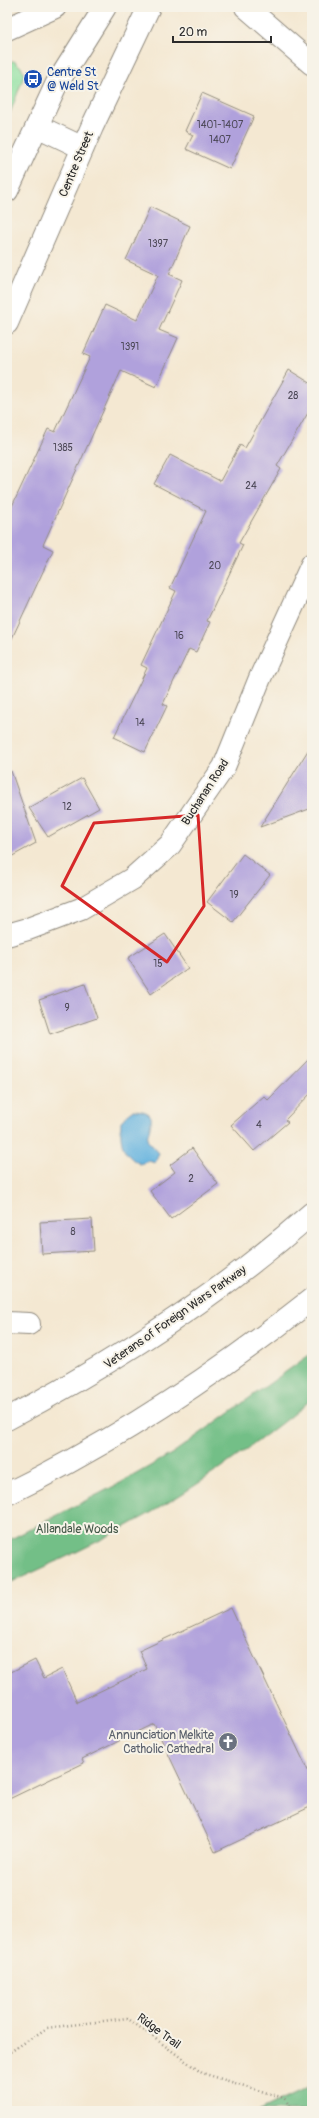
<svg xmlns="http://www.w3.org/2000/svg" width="319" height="2118" font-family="Pangolin,sans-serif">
  <rect width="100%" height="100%" fill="#f7f3e8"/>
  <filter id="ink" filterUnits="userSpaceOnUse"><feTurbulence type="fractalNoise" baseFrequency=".025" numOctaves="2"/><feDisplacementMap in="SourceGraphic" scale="8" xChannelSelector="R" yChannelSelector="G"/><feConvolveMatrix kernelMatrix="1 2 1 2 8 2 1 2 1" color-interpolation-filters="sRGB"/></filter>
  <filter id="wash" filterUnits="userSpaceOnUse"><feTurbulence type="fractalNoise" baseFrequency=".012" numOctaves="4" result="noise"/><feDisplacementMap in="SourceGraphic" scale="16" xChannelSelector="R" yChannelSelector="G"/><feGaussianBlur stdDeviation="0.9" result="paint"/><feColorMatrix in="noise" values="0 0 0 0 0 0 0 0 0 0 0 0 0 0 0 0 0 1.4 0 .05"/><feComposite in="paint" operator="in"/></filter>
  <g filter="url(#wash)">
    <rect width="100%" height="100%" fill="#f4e8d2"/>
    <path fill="#8fe1a1" stroke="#5d8666" d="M14,61L20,66L25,73L7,121V62Z"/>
    <path fill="#73bf87" stroke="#4f7559" d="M312,1353V1399C271,1432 229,1464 185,1492C129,1528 68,1557 7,1584V1541L122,1482L173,1453Z
      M312,2085V2111H258Z"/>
    <path fill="#65b3df" stroke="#486f85" d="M133,1110C161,1111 149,1123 147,1140L159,1153L155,1163L149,1161L140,1164C121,1154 120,1141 121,1121Z"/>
    <g id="blocks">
      <path fill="#b0a1dc" d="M202,93L254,116L230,169L186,149L193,135L185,131Z
        M150,207L190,226L169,274L182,280L159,330L178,338L156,387L121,371L43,545L53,550L7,649V517L48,429L55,432L90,357L83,354L105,305L137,320L158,275L126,260Z
        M289,370L312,384V406L277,466L281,469L239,543L243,545L207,621L210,622L196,652L189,649L163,704L167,706L145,752L114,737L147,668L141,665L176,591L170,588L206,511L154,484L170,455L220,481L240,445L245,448Z
        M312,744V808L260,827Z
        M11,771L36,843L7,859V772Z
        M82,778L99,808L48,837L29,808Z
        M243,854L270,875L233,922L207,902Z
        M165,934L188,968L151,994L128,958Z
        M85,984L97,1018L50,1034L39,1000Z
        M312,1055V1092L285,1120L288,1122L254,1151L231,1125L264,1096L268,1100Z
        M192,1148L218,1184L171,1219L150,1191L175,1172L170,1165Z
        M92,1219L94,1251L42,1254L40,1222Z
        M231,1608L312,1779V1806L215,1852L154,1724L82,1759L84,1763L7,1800V1674L35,1660L44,1678L62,1669L77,1702L147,1669L139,1651Z"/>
    </g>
  </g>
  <g filter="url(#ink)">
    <use href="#blocks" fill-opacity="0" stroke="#908a7e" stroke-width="1"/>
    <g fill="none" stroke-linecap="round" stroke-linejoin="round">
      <g stroke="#908a7e" stroke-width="24">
        <path id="street" d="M246,7L312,64
          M7,935L28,929L81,909L132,879L170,845L224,767L260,678L312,564
          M7,1323L29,1324"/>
      </g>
      <g stroke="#908a7e" stroke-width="24">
        <path id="secondary" d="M7,29L55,7
          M37,126L83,148
          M7,191L56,85L105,7
          M7,323L92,127L149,7"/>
      </g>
      <g stroke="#908a7e" stroke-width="24">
        <path id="highway" d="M7,1419C117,1361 218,1296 312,1213
          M7,1494C116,1441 217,1374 312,1299"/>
      </g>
      <path stroke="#908a7e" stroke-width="2.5" stroke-dasharray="1 3" stroke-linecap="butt" d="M7,2054L47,2028L127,2018L202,2073L284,2098L294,2111"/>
      <use href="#street" stroke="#fff" stroke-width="22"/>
      <use href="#secondary" stroke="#fff" stroke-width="22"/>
      <use href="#highway" stroke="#fff" stroke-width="22"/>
    </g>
  </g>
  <path fill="none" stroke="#d62828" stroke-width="3" stroke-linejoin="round" d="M198,815L204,906L167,962L62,886L94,823Z"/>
  <defs>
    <g id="bus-disc" transform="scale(1)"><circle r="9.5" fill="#1a4fb4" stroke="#f7f3e8"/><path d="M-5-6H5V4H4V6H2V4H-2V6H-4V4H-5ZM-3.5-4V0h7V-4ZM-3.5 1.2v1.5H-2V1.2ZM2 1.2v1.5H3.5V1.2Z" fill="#fff"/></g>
    <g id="church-disc" transform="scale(1)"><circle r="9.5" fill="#6b7280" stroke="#f7f3e8"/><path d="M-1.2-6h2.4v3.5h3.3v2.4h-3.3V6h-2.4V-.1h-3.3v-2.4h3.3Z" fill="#fff"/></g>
  </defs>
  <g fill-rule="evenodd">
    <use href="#bus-disc" x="33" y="79"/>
    <use href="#church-disc" x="228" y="1742"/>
  </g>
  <g text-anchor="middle" stroke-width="4" stroke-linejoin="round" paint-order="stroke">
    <g font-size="10" fill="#4c4857">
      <text x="220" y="128">1401-1407</text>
      <text x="220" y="143">1407</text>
      <text x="158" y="247">1397</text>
      <text x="130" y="350">1391</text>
      <text x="293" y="399">28</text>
      <text x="63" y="451">1385</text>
      <text x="251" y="489">24</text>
      <text x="215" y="569">20</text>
      <text x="179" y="639">16</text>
      <text x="140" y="726">14</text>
      <text x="67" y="810">12</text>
      <text x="234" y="898">19</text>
      <text x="158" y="967">15</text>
      <text x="67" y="1011">9</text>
      <text x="259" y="1128">4</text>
      <text x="191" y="1182">2</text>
      <text x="73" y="1235">8</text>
    </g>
    <g font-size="12" fill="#164399" stroke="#f7f3e8" text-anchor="start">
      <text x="47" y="76">Centre St<tspan x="47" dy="14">@ Weld St</tspan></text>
    </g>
    <g font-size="12" fill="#2b2b2b" stroke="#f7f3e8">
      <text transform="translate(76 164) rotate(-67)" y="4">Centre Street</text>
      <text transform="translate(205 792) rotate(-57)" y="4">Buchanan Road</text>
      <text transform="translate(175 1317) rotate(-35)" y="4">Veterans of Foreign Wars Parkway</text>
      <text transform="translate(159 2031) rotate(36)" y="4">Ridge Trail</text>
    </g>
    <g font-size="12" fill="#445848" stroke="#f7f3e8">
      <text x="77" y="1533">Allandale Woods</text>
    </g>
    <g font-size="12" fill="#5b616d" stroke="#f7f3e8" text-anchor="end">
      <text x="214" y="1739">Annunciation Melkite<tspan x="214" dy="14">Catholic Cathedral</tspan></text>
    </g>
  </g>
  <rect width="319" height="2118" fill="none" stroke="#f7f3e8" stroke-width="24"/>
  <path d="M173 36v6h98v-6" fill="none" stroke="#2b2b2b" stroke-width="2"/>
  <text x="179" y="36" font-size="12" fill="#2b2b2b" stroke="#f7f3e8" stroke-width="3" paint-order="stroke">20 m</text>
</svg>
